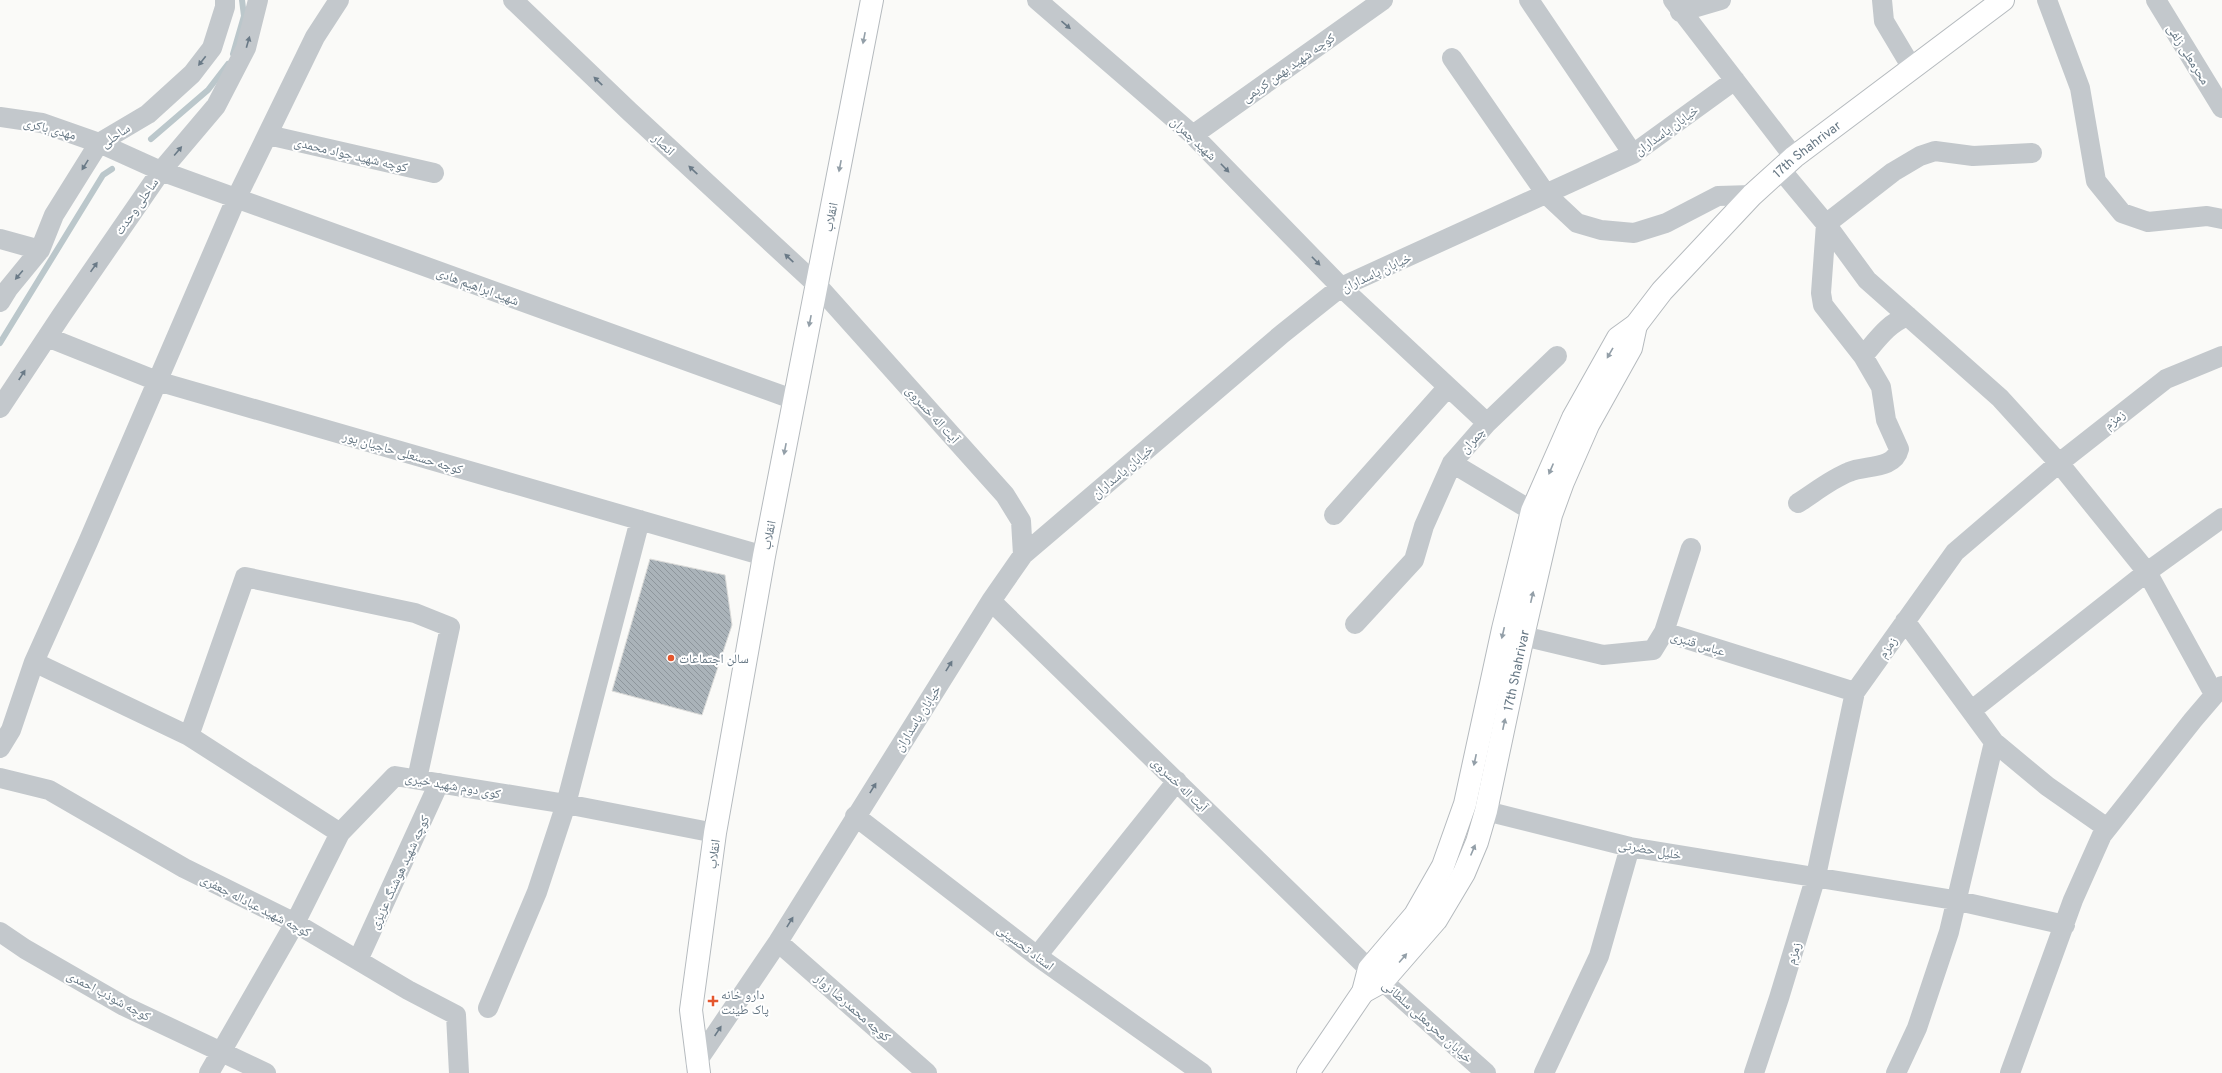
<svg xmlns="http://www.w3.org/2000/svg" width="2222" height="1073" font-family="Overpass,'Noto Naskh Arabic',sans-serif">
  <defs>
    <pattern id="building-back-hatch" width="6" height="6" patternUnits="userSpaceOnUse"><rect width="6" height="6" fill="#aab3b9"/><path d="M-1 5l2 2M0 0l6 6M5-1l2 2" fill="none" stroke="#8e969c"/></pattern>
  </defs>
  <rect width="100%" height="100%" fill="#fafaf8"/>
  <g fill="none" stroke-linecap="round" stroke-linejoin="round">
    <path stroke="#bbc7cb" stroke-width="6" d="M233,54L244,16L242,0
      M151,139L208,90L228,64
      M0,343L103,175L112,169"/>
  </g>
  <path fill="url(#building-back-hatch)" stroke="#dcdcda" d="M650,559L725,575L732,625L702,715L612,691Z"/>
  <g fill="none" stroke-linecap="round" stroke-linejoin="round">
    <g stroke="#b5babe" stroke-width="24">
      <g id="major">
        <path id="s1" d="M1363,992L1383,981L1436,920L1464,873L1477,842L1486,811L1523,636L1551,515L1563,482L1588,425L1631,348L1636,325"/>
        <path d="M699,1073L691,1010L715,833L764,556L872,0"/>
        <path id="s2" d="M1308,1073L1363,992L1369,969L1415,915L1443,866L1465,804L1503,629L1532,511L1573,418L1618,338L1636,325L1662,291L1752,195L1794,157L2003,0"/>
      </g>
    </g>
    <path stroke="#c3c8cc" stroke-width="20" d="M513,0L629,111L817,285L1005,495L1021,521L1023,555
      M1037,0L1193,135L1341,287L1487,423L1452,463L1424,526L1414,560L1355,624
      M1529,0L1633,154
      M1673,0L1794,157
      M1882,0L1884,21L1912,68
      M2047,0L2080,88L2096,181L2122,213L2148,222L2207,216L2222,219
      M2156,0L2222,108
      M1680,12L1721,0
      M1452,58L1546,194L1577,223L1601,230L1634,233L1666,223L1718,196L1752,195
      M0,117L42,123L99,143L161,171L795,400
      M268,135L434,173
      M1193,135L1383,0
      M1781,170L1826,224L1867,280L2000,398L2059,463L2147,572L2214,694
      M0,239L40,250
      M0,302L8,289L40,250L54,215L99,143L148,114L192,74L212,48L225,7V0
      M47,337L157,381L764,556
      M1863,356C1877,340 1888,323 1908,316
      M0,408L61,316L161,171L216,106L246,48L258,0
      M1487,423L1557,356
      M1452,463L1532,511
      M1798,503C1814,493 1831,479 1849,472C1865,465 1894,470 1899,449L1886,420L1881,387L1863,356L1823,305L1821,293L1826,224L1893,172L1920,156L1935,151L1973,156L2032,153
      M1334,515L1447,388
      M991,601L1369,969L1486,1073
      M1905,621L1994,742L2047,786L2107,828
      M1664,632L1691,548
      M1523,636L1603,655L1653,650L1664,632L1855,692
      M34,662L189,736L340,833
      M1972,710L2147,572L2222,518
      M189,736L245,577L415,613L450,627L417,779
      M0,748L11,730L34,662L88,542L236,199L315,37L339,0
      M0,778L49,790L184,868L295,923L408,990L456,1015L459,1073
      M1486,811L1630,847L1954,900L2065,925
      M855,816L1037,956L1202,1073
      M0,932L25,949L124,1006L266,1073
      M778,942L927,1073
      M1037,956L1177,781
      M358,960L439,783
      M488,1008L537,892L566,804L640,520
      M696,1063L778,942L991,601L1023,555L1282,334L1341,287L1633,154L1735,80
      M209,1073L295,923L340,833L395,776L566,804L715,833
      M1544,1073L1599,956L1630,847
      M1754,1073L1779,998L1816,876L1855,692L1955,552L2059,463L2166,379L2222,356
      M1896,1073L1917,1028L1949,932L1994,742
      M2010,1073L2073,900L2102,835L2193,720L2222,686"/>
    <use href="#major" stroke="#fff" stroke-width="22"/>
  </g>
  <defs><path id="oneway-solid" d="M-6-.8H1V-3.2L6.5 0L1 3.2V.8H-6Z"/></defs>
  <g fill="#6a7a87">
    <use href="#oneway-solid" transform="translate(1066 25) rotate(41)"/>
    <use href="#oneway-solid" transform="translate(248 42) rotate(-74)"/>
    <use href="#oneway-solid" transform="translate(202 61) rotate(128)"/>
    <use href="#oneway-solid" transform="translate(598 81) rotate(-136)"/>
    <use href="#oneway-solid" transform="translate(178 151) rotate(-50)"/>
    <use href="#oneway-solid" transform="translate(85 165) rotate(122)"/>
    <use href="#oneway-solid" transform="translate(1225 168) rotate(46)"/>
    <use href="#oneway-solid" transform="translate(693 170) rotate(-137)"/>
    <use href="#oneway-solid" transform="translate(789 258) rotate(-137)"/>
    <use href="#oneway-solid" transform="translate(1316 261) rotate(46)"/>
    <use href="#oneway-solid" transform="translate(94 267) rotate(-55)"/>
    <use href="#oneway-solid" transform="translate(19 275) rotate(130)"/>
    <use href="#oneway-solid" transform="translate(22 375) rotate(-57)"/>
    <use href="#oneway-solid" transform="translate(949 666) rotate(-58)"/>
    <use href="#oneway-solid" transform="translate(873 788) rotate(-58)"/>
    <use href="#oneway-solid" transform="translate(790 922) rotate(-58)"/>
    <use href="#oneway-solid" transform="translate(718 1031) rotate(-56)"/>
  </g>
  <g fill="#939fa8">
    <use href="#oneway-solid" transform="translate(864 38) rotate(101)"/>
    <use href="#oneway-solid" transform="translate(840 166) rotate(101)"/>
    <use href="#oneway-solid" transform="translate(810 321) rotate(101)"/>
    <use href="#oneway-solid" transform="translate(1610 353) rotate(120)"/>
    <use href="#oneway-solid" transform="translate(785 449) rotate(101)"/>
    <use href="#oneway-solid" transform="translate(1551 469) rotate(113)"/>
    <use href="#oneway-solid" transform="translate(1532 597) rotate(-77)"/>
    <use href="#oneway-solid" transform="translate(1503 633) rotate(103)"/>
    <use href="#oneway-solid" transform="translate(1504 724) rotate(-78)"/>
    <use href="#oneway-solid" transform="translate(1475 760) rotate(102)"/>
    <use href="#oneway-solid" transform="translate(1473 850) rotate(-67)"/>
    <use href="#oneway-solid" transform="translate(1403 958) rotate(-49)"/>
  </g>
  <g fill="#e4572e" stroke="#fff" stroke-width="1.5">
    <circle cx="671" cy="658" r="4"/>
    <path d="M711 995h4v4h4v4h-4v4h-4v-4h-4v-4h4z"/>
  </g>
  <g text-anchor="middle" stroke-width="4" stroke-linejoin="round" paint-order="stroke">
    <g font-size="13" fill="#657683" stroke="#fff">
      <text transform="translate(2189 54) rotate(58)" y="5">محرمعلی زلفی</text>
      <text transform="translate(1288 67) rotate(-35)" y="5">کوچه شهید بهمن کریمی</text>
      <text transform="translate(50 128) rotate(15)" y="5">مهدی باکری</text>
      <text transform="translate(1666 130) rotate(-36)" y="5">خیابان پاسداران</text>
      <text transform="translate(115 135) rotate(-34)" y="5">ساحلی</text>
      <text transform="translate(1194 138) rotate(43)" y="5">شهید چمران</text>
      <text transform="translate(664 144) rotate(43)" y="5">انصار</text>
      <text dy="5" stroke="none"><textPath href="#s2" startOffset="1077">17th Shahrivar</textPath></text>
      <text transform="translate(351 154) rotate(13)" y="5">کوچه شهید جواد محمدی</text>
      <text transform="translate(136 206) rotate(-55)" y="5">ساحلی وحدت</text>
      <text transform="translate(830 217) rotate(-79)" y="5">انقلاب</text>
      <text transform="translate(1376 272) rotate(-25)" y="5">خیابان پاسداران</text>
      <text transform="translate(478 286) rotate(20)" y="5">شهید ابراهیم هادی</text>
      <text transform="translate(933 414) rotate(48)" y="5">آیت اله خسروی</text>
      <text transform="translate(2114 419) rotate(-38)" y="5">زمزم</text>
      <text transform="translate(1472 440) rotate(-48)" y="5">چمران</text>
      <text transform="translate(403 452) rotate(16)" y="5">کوچه حسنعلی حاجیان پور</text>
      <text transform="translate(1122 471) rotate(-40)" y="5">خیابان پاسداران</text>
      <text transform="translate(768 535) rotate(-79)" y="5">انقلاب</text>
      <text transform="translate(1698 643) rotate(17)" y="5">عباس قنبری</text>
      <text transform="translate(1887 647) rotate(-55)" y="5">زمزم</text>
      <text dy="5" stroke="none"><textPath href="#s1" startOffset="368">17th Shahrivar</textPath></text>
      <text transform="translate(917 718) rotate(-58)" y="5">خیابان پاسداران</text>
      <text transform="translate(1180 784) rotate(44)" y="5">آیت اله خسروی</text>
      <text transform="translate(453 785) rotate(10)" y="5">کوی دوم شهید خیری</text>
      <text transform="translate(1650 849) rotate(10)" y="5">خلیل حضرتی</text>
      <text transform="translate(713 854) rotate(-82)" y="5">انقلاب</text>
      <text transform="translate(399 872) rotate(-65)" y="5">کوچه شهید هوشنگ عزیزی</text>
      <text transform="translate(256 905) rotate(27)" y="5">کوچه شهید عباداله جعفری</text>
      <text transform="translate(1026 947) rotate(37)" y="5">استاد تحسینی</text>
      <text transform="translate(1793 953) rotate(-73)" y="5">زمزم</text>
      <text transform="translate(109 995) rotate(28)" y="5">کوچه شوذب احمدی</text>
      <text transform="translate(853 1007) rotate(41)" y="5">کوچه محمدرضا زوار</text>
      <text transform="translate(1428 1021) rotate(42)" y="5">خیابان محرمعلی سلطانی</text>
    </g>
    <g font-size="13" fill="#657683" stroke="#fff" text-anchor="start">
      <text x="679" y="663">سالن اجتماعات</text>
      <text x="721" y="999">دارو خانه<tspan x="721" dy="15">پاک طینت</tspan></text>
    </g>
  </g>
</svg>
